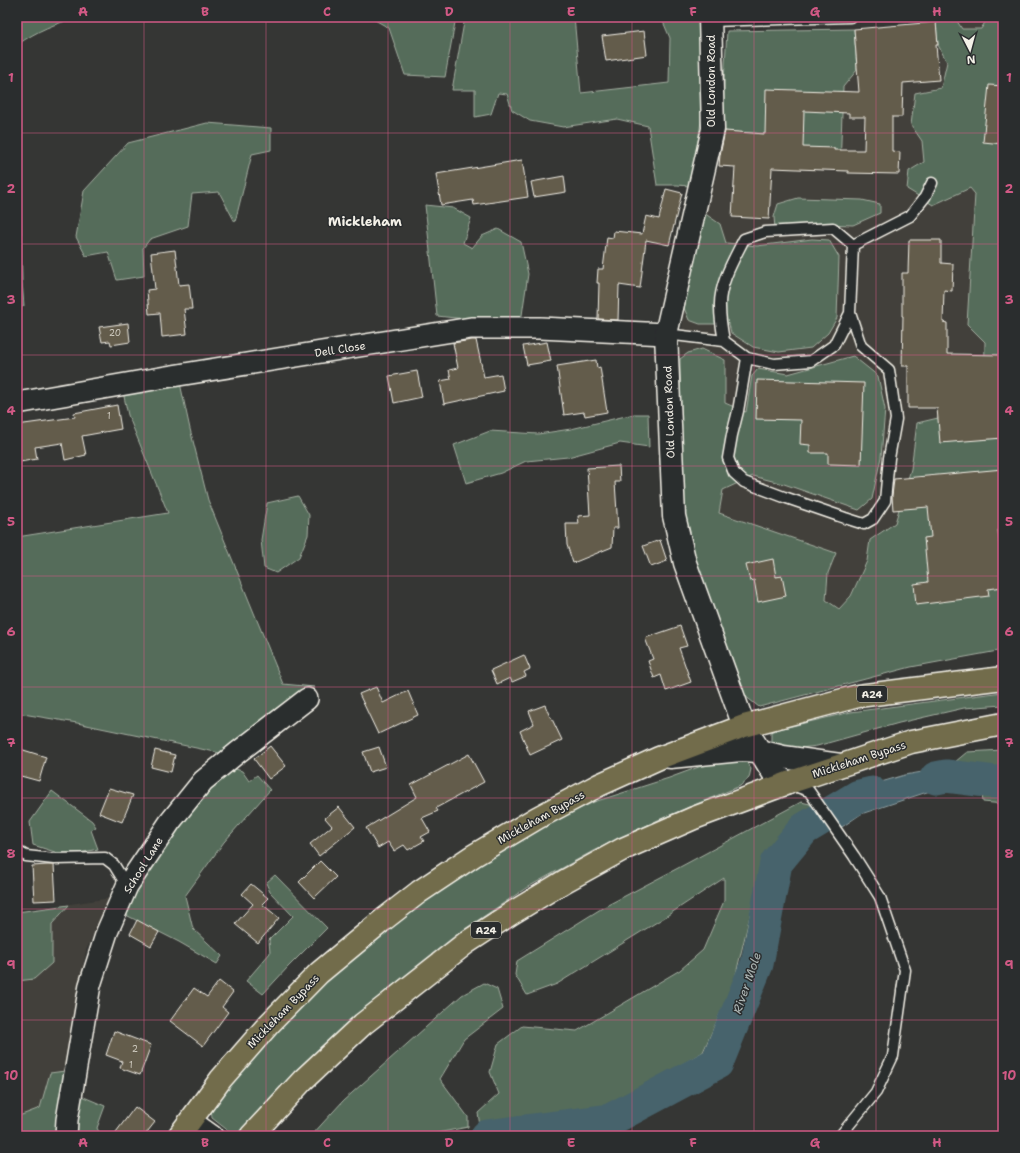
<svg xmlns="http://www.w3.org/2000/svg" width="1020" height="1153" font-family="'Shantell Sans',sans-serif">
  <rect width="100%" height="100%" fill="#353634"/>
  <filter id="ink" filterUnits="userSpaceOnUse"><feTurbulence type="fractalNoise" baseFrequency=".025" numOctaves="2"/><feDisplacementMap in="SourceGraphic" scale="8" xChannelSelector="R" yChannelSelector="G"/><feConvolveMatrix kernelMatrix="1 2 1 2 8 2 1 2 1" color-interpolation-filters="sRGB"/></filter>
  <g filter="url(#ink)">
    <path fill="#43413b" d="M1003,18V603L867,561L851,596L788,662L683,518L680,350L684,308L704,213L719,166L727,31L854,29Z
      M111,898L86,950L72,1025L55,1136H17V912Z"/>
    <path fill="#546c5a" stroke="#a4aea1" d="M17,17H79C54,24 38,30 17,45Z
      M375,17H456L445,77L405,75L389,28L375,20Z
      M465,17H574L581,93L669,83L670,38L661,17H698C701,48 704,79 702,110C700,136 694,161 689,186L677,185H657L648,126L617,119L563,127L530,121L512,110L507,94L498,93L491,114L475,117V90H452Z
      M1003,18V650L911,667L759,707L745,696L692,558L683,518L680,359L688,353L702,349L725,360V403L746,412L752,376L758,369L788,374L853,356L878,376L885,409L881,457L872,499L859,510L784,484L753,476L723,490L719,513L836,553L828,573L826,600L839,609L851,596L867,561L870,540L895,523L911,469L917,423L938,418L977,414L984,397L985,342L967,324L975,194L970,188L933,205L907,189L909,171L924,162L922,141L911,125L915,93L941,88L947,62L938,45L936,22L957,21L962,29H981L987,19Z
      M854,29L857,70L843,87L840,168L781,135L721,131L727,31Z
      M207,123L271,128V150L252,154L235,222L219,192L192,194L188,226L150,239L143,248L144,276L117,280L108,252L86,256L76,237L84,191L128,143Z
      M17,183L20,190L22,281L24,306L17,309Z
      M798,198L862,200L880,204V213L853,225L821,224L775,228L774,217L778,204Z
      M425,205L453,208L471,218L463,243L472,248L482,236L498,229L521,242L528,274L521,322L474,320L437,316Z
      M704,213L720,224L726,243L757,246L812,239L829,240L839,257L837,318L828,333L811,348L779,352L753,347L731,333L729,324H700L689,320L684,308Z
      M180,383L190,429L208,500L283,684L315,687L290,704L269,721L220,753L77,723L17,713V537L168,513L128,415L123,392Z
      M634,414H648L649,447L620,443L568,457L526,461L501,473L466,483L454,445L490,431L538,434L571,429Z
      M298,496L309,515L308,535L299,557L276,573L264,568L261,540L267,503Z
      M1003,692V705L964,708L899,723L817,746L783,750L771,741V731L851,712Z
      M1003,750V804L983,802L979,773L955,762L967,752Z
      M723,758L745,760L751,769L749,778L740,786L658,820L593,851L526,888L456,935L384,992L308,1060L238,1136H235L212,1118L211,1106L271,1036L339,968L399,919L475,863L545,825L594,802L669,778Z
      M232,768L242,771L249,781L257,775L270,790L224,842L185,896L193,929L222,956L217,964L179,942L126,915L134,893L167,839L203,793Z
      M52,791L92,821L96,827L91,830L98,849L79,853H58L33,845L30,822Z
      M801,802L810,804L814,811L769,848L753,903L734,982L703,1052L601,1111L480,1126L478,1113L499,1094L490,1072L498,1044L522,1026L577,1031L680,970L703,950L724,901V878L665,917L557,984L527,995L515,975L517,961L604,907L680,867Z
      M275,875L327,928L288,967L263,994L246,981L270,953L269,940L293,916L270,892L266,883Z
      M69,905L52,924V963L34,979L17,981V912Z
      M484,983L497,989L503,1009L464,1039L440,1079L468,1117V1127L437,1133L432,1136H311L343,1101L462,995Z
      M65,1071L55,1136H17V1118L19,1116L40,1108L50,1073Z
      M79,1095L105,1106L97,1128L101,1136H72Z"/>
    <path fill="#47636c" stroke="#8c9c9e" d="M962,765L979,773L981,790L954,788L927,792L861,814L842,827L823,802L854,790L905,775Z"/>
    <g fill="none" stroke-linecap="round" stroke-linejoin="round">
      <path stroke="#47636c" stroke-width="33" d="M936,778L946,776L1003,783
        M487,1136L610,1120L717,1063L757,964L776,863L804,829L859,796L872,793"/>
    </g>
    <path fill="#635b4b" stroke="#f4f1e8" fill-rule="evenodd" d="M936,22L938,45H936L939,80L903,83L902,117H892V151L900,152L899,174L848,173V171L772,168L769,219L732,217L735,167L719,166L720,155L725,131L765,134L766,89L859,92L854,29ZM804,111L849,113V117H865L864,150H834V148L803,147Z
      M644,31L647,55L606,61L602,36Z
      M989,85L1003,86V144L983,142Z
      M522,160L528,197L474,205L473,200L441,205L436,174Z
      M564,176L566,192L534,197L531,182Z
      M666,189L682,193L669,245L646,240L640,288L619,285L618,320L598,319L599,283H597L598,269H603L607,237L613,238L614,231L642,234L646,216L659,219Z
      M909,240H941V263L953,264L952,291L944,290L943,322L947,323V354L1003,355V438L940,443L937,408H908V366H902L903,316H902V273H908Z
      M175,250L179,285L189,284L192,309H184L187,334L162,337L160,313L149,314L147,290L155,289L151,253Z
      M128,323L130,342L111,345L110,341L102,342L99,327Z
      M472,340H476L484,377L501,374L504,391L444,404L440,381L451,379L449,370L458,368L453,343Z
      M547,342L551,361L527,365L523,346Z
      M596,360L597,368L600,367L607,412L585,416L584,412L564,415L557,366Z
      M417,371L422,397L394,403L389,376Z
      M757,380L864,383L861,465L828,464V453H810V445L800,444L801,420L756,419Z
      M117,405L121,429L82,436L86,455L65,460L62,443L35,447L37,459L20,462L17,443V425L75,417L74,413Z
      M619,466L620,482H615L618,528H613L612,547L573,563L567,545L566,524H579L578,516L590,515L587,468Z
      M1003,469V529L998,530L1001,561H1003V587L988,589L989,596L916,605L914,584L928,582L924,538L931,537L928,507L893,510L892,496L894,479Z
      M660,540L667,561L651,567L643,546Z
      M773,559L776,577L782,576L786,596L758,602L754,580L750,581L746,565Z
      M680,626L687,646L679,648L691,682L666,691L661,675L654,678L648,661L653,659L645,638Z
      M524,655L530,669L524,672L526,676L512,682L510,678L497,684L491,670Z
      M376,687L383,703L408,691L418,715L378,734L359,694Z
      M545,705L550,717H551L562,740L530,755L520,731L534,724L529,711Z
      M270,746L286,766L269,779L254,759Z
      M379,747L386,767L370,772L363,752Z
      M17,748L46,757L39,781L17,775Z
      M155,750L175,755L171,772L151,767Z
      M469,754L484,782L436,808L438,811L422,818L430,832L421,837L424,841L408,850L404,845L394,851L388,842L378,848L366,828L417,797L411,785Z
      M109,788L133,795L122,822L99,813Z
      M339,807L355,827L319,856L310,844L332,826L325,818Z
      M320,861L336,877L314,898L299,882Z
      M47,865H54L56,900L34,901L32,866Z
      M251,884L268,898L262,904L279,918L258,943L235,924L253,904L242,894Z
      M137,920L159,932L151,946L130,934Z
      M219,981L233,992L222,1007L228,1012L203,1046L170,1021L194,988L207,997Z
      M114,1031L151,1045L140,1075L120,1068L122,1061L106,1055Z
      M135,1107L155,1122L144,1136H113Z"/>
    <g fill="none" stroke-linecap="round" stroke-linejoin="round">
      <g stroke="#f4f1e8" stroke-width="13">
        <path id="service" d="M711,21L850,17
          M666,334L724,341C722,330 720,318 720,307C719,284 734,259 744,239L765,232L833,228L853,245L910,216L925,197L932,183
          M724,341L747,358L738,411L732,435L728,458L734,473L744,482L784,497L845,518L864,524L873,519L885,501L889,458L896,419L889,370L861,346L850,313L853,245
          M747,358L774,364L811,361L834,345L850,313
          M792,785L809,791L854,856L880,897L905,970L893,1056L876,1092L840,1136
          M17,851L26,856L54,859L105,858L114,865L127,886"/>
      </g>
      <g stroke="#f4f1e8" stroke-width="24">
        <path id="minor" d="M17,403L166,377L471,328H540L666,334
          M191,1121L212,1136
          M66,1136L67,1120L90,985L107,932L127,886L170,822L203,781L237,753L307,699"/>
      </g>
      <g stroke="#f4f1e8" stroke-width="25">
        <path id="secondary" d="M710,17L713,129L666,334L674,516L685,563L744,726L774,774L788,783
          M670,757L741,750L759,751L783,757L840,765"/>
      </g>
      <g stroke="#f4f1e8" stroke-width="25">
        <path id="trunk" d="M179,1136L221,1079L269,1024L319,973L383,920L419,892L473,856L537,818L599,785L659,758L744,726L858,696L1003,678
          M251,1136L303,1080L363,1024L466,943L512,913L565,881L623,849L694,818L788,783L911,742L1003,724"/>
      </g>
      <use href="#service" stroke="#2a2d2e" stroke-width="10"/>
      <use href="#minor" stroke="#2a2d2e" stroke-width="21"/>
      <use href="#secondary" stroke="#2a2d2e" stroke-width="22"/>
      <use href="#trunk" stroke="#726c4b" stroke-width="22"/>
    </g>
  </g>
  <path fill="none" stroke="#d15985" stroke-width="1" stroke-opacity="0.55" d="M144,17V1136M266,17V1136M388,17V1136M510,17V1136M632,17V1136M754,17V1136M876,17V1136M17,133H1003M17,244H1003M17,355H1003M17,466H1003M17,576H1003M17,687H1003M17,798H1003M17,909H1003M17,1020H1003"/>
  <g text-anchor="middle" stroke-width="3" stroke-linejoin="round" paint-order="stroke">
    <g font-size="9" fill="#d0ccc1">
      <text x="115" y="336">20</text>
      <text x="109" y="419">1</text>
      <text x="135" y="1052">2</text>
      <text x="131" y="1068">1</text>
    </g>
    <g fill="#2a2d2e" stroke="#b7b6b0" stroke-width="1">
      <rect x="857" y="686" width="30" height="16" rx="3"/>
      <rect x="471" y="922" width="30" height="16" rx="3"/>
    </g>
    <g font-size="10" font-weight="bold" fill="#f4f1e8">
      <text x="872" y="698">A24</text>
      <text x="486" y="934">A24</text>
    </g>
    <g font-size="11" fill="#f4f1e8" stroke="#2a2d2e">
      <text transform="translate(711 81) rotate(-90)" y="4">Old London Road</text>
      <text transform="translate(340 349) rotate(-9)" y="4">Dell Close</text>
      <text transform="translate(669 412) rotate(-92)" y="4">Old London Road</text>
      <text transform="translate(859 759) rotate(-18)" y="4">Mickleham Bypass</text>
      <text transform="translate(541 817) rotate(-29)" y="4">Mickleham Bypass</text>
      <text transform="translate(143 865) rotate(-58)" y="4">School Lane</text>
      <text transform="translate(283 1011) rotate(-46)" y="4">Mickleham Bypass</text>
    </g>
    <g font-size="12" font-style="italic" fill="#afb8b6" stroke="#2a2d2e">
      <text transform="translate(747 983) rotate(-71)" y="4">River Mole</text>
    </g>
    <g font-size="13" font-weight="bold" fill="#f4f1e8" stroke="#2a2d2e">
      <text x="365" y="226">Mickleham</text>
    </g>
  </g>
  <rect width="1020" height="1153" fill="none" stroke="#2a2d2e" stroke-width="44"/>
  <g transform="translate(970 50) rotate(174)" stroke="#2a2d2e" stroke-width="3" paint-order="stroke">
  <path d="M0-3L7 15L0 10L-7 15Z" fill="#f4f1e8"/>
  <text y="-6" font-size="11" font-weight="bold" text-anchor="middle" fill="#f4f1e8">N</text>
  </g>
  <rect x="22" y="22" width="976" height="1109" fill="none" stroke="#d15985" stroke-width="1.5"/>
  <g font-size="13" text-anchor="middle" font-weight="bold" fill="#d15985">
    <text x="83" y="16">A</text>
    <text x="205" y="16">B</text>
    <text x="327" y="16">C</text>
    <text x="449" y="16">D</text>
    <text x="571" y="16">E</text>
    <text x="693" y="16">F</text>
    <text x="815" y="16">G</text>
    <text x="937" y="16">H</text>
    <text x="11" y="82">1</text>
    <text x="1009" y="82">1</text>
    <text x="11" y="193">2</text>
    <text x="1009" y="193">2</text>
    <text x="11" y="304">3</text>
    <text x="1009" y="304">3</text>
    <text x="11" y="415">4</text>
    <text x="1009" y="415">4</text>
    <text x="11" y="526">5</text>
    <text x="1009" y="526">5</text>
    <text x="11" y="636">6</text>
    <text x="1009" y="636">6</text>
    <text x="11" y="747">7</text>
    <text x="1009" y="747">7</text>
    <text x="11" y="858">8</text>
    <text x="1009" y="858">8</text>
    <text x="11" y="969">9</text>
    <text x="1009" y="969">9</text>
    <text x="11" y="1080">10</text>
    <text x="1009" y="1080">10</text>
    <text x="83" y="1147">A</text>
    <text x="205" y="1147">B</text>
    <text x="327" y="1147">C</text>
    <text x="449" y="1147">D</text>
    <text x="571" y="1147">E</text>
    <text x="693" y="1147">F</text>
    <text x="815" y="1147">G</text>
    <text x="937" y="1147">H</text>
  </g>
</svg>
